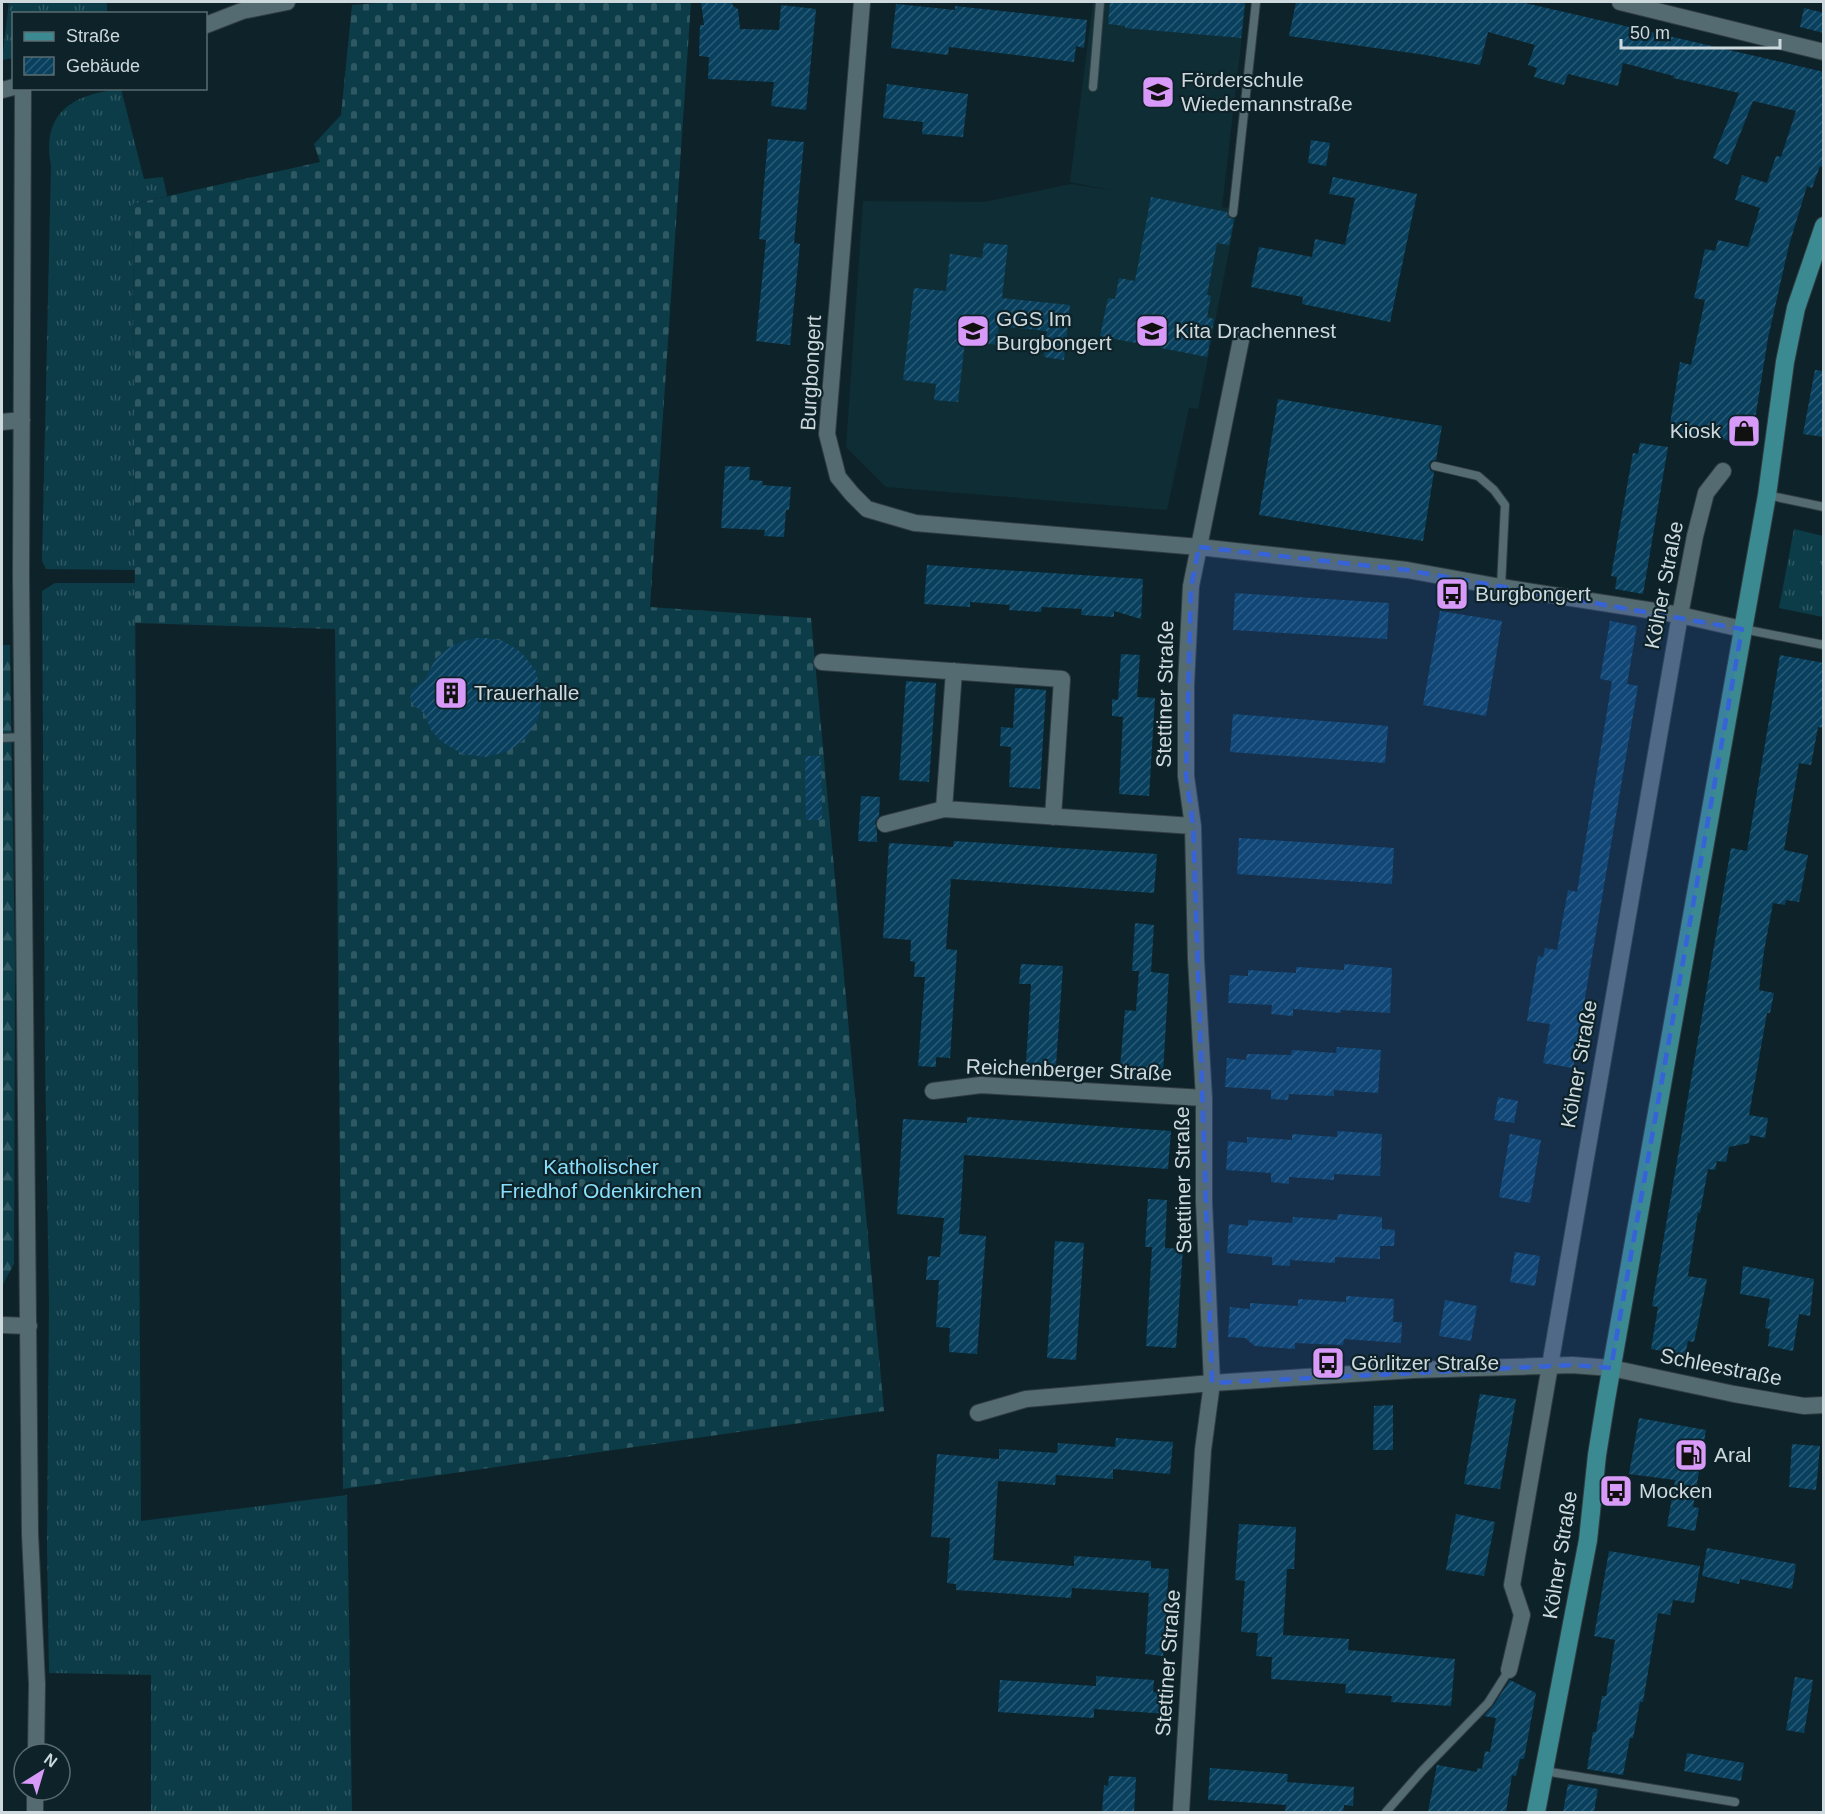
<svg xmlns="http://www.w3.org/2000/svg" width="1825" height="1814" font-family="Helvetica,sans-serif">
  <defs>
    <pattern id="grass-tufts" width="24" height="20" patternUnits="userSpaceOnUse" patternTransform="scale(1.5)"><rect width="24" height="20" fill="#0c3c48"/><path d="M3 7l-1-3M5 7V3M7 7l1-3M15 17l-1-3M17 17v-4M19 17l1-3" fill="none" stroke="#2e5862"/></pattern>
    <pattern id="forest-firs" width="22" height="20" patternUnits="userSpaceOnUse" patternTransform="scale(1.5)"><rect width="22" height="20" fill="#0c3c48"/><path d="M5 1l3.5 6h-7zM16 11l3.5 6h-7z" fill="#2e5862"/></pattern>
    <pattern id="cemetery-stones" width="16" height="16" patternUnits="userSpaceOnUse" patternTransform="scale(1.5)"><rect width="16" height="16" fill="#0c3c48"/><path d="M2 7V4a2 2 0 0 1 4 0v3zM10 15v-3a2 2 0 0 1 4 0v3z" fill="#2e5862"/></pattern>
    <pattern id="building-hatch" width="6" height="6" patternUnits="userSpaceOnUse" patternTransform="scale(1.5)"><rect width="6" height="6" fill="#08405e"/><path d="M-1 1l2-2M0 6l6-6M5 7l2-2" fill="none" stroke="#2b5b75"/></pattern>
  </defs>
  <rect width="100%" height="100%" fill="#0e2329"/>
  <path fill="#0f2d34" d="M1093,2H1246L1222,207L1237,210L1198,409L1189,408L1167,510L886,487L846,447L863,201L984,202L1071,184L1115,191L1070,182Z"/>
  <path fill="url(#grass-tufts)" d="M9,2H107V13L14,14L13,58L2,60Z
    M121,89L144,179L163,177L167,196L133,204L135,570L46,569L42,561L51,166C41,113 72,94 121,89Z
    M1794,529L1823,536V617L1779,608Z
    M55,583H135L141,1521L347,1495L352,1812H151V1675L49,1673L47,1546L49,1303L45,1061L42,591Z"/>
  <path fill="url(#forest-firs)" d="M2,645H10L15,962L14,1264L2,1286Z"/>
  <path fill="url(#cemetery-stones)" d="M391,2H691L650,607L811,618L884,1411L343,1489L335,629L135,623L133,204L320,162L314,144L341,115L352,5Z"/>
  <path fill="url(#building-hatch)" d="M701,2H732L733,6L738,9L740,29L779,30L781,5L816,9L806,110L771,106L774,82L708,79L709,57L699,56L700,25H704Z
    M1110,2H1245L1241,38L1125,28V26L1108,24Z
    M1296,2H1521L1824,72V167L1820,166L1812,188L1807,186L1789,245L1768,338L1751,444L1669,430L1680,362L1691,365L1705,300L1694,298L1705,249L1715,251L1718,240L1748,247L1760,208L1735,200L1742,175L1767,183L1776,156L1781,157L1796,111L1753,101L1728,165L1713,158L1739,93L1673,78L1674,76L1623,63L1618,86L1568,74L1564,85L1534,77L1537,68L1528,65L1535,45L1488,32L1480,65L1426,55L1289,36Z
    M896,4L955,10V6L1087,20L1084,48L1076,46L1074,62L949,47L948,55L891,48Z
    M1804,8L1824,13V33L1800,27Z
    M887,84L968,94L963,137L922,134L923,122L883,118Z
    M768,139L804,142L794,243L800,244L790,345L756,341L766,240L759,239Z
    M1311,140L1330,143L1326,166L1308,163Z
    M1333,177L1417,194L1390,322L1302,304L1303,297L1251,287L1259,247L1312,257L1315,239L1345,245L1355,198L1329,194Z
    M1151,197L1227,212L1229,218L1234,219L1229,245L1217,243L1207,295L1211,296L1207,317L1214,319L1207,357L1100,336L1108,298L1115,299L1119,278L1135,281Z
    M984,243L1008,245L1002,298L1070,305L1064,360L1044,357L1047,331L999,326L997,345L965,341L958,402L934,400L936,384L903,380L914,288L946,291L950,254L982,258Z
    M1815,370L1824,371V437L1803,434Z
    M1278,399L1442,426L1436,460L1431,461L1429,465L1430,470L1434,472L1423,541L1259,515Z
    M1640,443L1668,447L1643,594L1615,589L1617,577L1611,576L1633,453L1638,454Z
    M725,466L750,467L749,480L763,481L762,485L791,487L789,510H786L784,537L764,536L765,530L721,528Z
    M927,565L1143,579L1141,619L1114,611V617L1081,615L1082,609L1042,607L1041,612L1009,610L1010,605L970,602V607L924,604Z
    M1235,593L1389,603L1387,639L1233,630Z
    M1440,611L1502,621L1486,716L1423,705Z
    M1610,621L1637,626L1627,684L1600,679Z
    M474,638H486L503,641L521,652L536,671L541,693V707L537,720L526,738L509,751L486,757L463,754L442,742L431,730L424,713L413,705L410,699L412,689L424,681L436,658L453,645Z
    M1121,654L1140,655L1137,697L1155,698L1149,796L1119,794L1123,717L1112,716V699L1118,700Z
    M1780,655L1824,663V728L1818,727L1811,765L1799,763L1784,850L1808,855L1799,902L1786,900L1785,905L1773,903L1764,951L1759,990L1774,993L1770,1013H1767L1749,1115L1768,1118L1765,1138L1750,1135L1749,1143L1729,1147L1726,1162L1717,1161L1715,1170L1708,1169L1700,1213L1698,1212L1688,1276L1707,1279L1694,1342L1688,1341L1685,1355L1651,1349L1658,1307L1652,1306L1731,848L1747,851Z
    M906,681L936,683L929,782L899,780Z
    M1612,681L1638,686L1573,1068L1543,1063L1550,1024L1527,1021L1538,956L1543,957L1545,948L1557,950L1568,890L1577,892Z
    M1015,688L1046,690L1040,789L1009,787L1011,747L1000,746L1001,727L1013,728Z
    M1233,714L1388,726L1385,763L1230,752Z
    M805,756H821L822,820H806Z
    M861,796L880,797L879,816L875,822L877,831V842L858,841Z
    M1239,838L1394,848L1392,884L1237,874Z
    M954,841L1157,854L1154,893L951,879L946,949L957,950L950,1058L936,1057V1067L918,1066L925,977H914L915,962L910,961L911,940L883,938L889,843L953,847Z
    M1135,923L1154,925L1151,972L1169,974L1163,1072L1141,1071V1081L1119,1079L1125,1010L1136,1011L1139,971H1132Z
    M1021,964L1063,966L1056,1065L1026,1063L1031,984H1019Z
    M1344,964L1392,968L1390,1013L1341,1010V1013L1293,1009V1016L1271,1014L1272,1005L1228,1003L1230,975L1248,976V970L1296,973V967L1344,970Z
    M1337,1047L1381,1050L1378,1093L1334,1090V1096L1289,1094L1288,1100L1271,1099V1090L1225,1087L1227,1058L1246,1060L1247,1054L1291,1055L1292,1050L1336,1053Z
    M1498,1097L1518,1101L1514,1123L1494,1120Z
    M967,1117L1171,1131L1168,1169L964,1155L959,1234L986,1236L977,1354L949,1352L950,1328L936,1327L939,1280H926L928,1256L940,1257L944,1218L897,1214L903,1119L967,1123Z
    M1337,1131L1382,1134L1380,1176L1334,1174V1180L1289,1177V1184L1271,1182V1173L1226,1170L1228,1141L1247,1143V1137L1292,1140V1134L1337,1137Z
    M1510,1134L1541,1140L1530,1203L1499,1197Z
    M1148,1199L1167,1200L1165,1248L1183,1249L1176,1348L1146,1346L1152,1247H1145Z
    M1338,1214L1382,1217V1229L1395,1230L1394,1246H1380V1259L1335,1257V1263L1290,1260V1266L1272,1265V1257L1227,1253L1229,1224L1248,1226V1220L1292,1223L1293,1217L1337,1220Z
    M1055,1241L1084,1243L1076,1360L1047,1358Z
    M1515,1252L1540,1256L1535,1286L1510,1282Z
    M1743,1266L1814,1279L1810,1316L1799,1314L1793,1351L1768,1346L1770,1329L1765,1328L1770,1299L1740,1294Z
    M1346,1296L1394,1299L1393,1322H1402L1401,1343L1344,1339L1343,1345L1295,1343V1349L1255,1346L1245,1338L1228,1337L1230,1307L1250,1309V1303L1298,1306V1299L1346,1302Z
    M1445,1300L1477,1306L1471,1341L1439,1336Z
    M1480,1394L1516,1399L1500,1489L1464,1484Z
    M1393,1405V1450H1373L1374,1406Z
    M1639,1418L1706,1430L1693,1507L1699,1508L1695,1531L1667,1526L1675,1480L1629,1474Z
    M1116,1438L1173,1442L1170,1474L1113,1469V1479L1056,1475L1055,1485L998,1481L993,1560L1074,1566V1556L1151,1561V1568L1169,1569L1163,1656L1145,1654L1149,1593L1072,1588L1071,1598L956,1590V1584L947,1583L950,1538L931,1537L937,1454L999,1459V1449L1057,1453L1058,1443L1115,1447Z
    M1792,1444L1820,1446L1816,1490L1789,1487Z
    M1456,1514L1495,1522L1484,1576L1446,1570Z
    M1239,1524L1296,1527L1294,1569H1287L1283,1635L1349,1639L1348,1650L1455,1659L1451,1706L1391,1702L1392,1696L1345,1693L1346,1684L1271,1679L1272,1657L1256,1656L1258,1633L1241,1632L1245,1581L1235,1580Z
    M1707,1548L1796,1564L1792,1589L1740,1579L1739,1584L1702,1576Z
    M1609,1551L1700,1566L1694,1603L1673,1600L1670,1615L1658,1613L1643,1702H1640L1633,1738H1630L1623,1775L1587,1769L1593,1732H1596L1602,1696H1606L1615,1640L1594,1636Z
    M1096,1676L1154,1680L1153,1692H1169L1168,1714L1094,1709V1718L998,1712L1000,1680L1096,1686Z
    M1795,1677L1813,1680L1804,1733L1786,1730Z
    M1510,1680L1536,1693L1524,1759H1520L1516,1776L1512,1775L1506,1812H1428L1437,1765L1477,1772V1768L1482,1769L1485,1751L1490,1752L1496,1718L1484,1716L1493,1706Z
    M1687,1753L1744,1763L1741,1781L1684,1771Z
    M1210,1768L1288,1774L1287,1782L1354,1787L1353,1806L1344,1805L1343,1812H1285L1286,1805L1208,1800Z
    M1109,1776L1136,1777L1134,1812H1102L1104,1785L1108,1786Z
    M1568,1784L1598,1789L1594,1812H1563Z"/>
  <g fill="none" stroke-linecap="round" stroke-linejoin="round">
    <g stroke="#313d42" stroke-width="10">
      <path id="lane" d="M1093,87L1100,2
        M1233,213L1256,2
        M1435,466L1478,476L1494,490L1505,505L1501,587
        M1767,495L1824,507
        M1743,629L1824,645
        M2,738L23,737
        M1544,1771L1735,1802
        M1386,1812L1422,1771L1488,1703L1509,1670"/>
    </g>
    <g stroke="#313d42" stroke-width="18">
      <path id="street" d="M862,2L827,434L838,477L852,494L867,509L915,523L1199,547L1407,570L1501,587L1680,615L1742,629
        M1620,2L1824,52
        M206,25L242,11L287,2
        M23,88L21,576L30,1534L37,1684L36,1754
        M2,90L14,87
        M2,422L22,420
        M822,662L1062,679L1053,817
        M944,809L954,671
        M885,824L944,809L1193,826
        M933,1091L981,1085L1204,1098
        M2,1325L29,1326
        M978,1413L1026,1399L1212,1383L1413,1370L1572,1365L1611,1368L1734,1394L1804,1406L1824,1405
        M1509,1670L1522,1615L1512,1585L1680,615L1695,536L1706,493L1723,471
        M35,1812V1790
        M1181,1812L1203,1450L1212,1383L1204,1202V1098L1196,959L1193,826L1186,776V685L1191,586L1242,335"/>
    </g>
    <g stroke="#313d42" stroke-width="20">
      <path id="primary" d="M1536,1812L1588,1540L1597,1455L1606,1399L1767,495L1785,362L1796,308L1824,226"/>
    </g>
    <use href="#lane" stroke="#556b72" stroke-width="8"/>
    <use href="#street" stroke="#556b72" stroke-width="16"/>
    <use href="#primary" stroke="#3c8a91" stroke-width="18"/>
  </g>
  <path fill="#3763d9" fill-opacity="0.2" stroke="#3763d9" stroke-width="4.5" stroke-dasharray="12 8" stroke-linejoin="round" d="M1199,547L1407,570L1742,629L1611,1368L1572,1365L1212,1383L1193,826L1186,776L1191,586Z"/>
  <defs>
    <g id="school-square" transform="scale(1.725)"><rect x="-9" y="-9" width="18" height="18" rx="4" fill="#d89af8" stroke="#0e2329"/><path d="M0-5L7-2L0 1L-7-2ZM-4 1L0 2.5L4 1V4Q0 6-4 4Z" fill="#111"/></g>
    <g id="shop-square" transform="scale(1.725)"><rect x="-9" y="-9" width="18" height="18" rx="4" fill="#d89af8" stroke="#0e2329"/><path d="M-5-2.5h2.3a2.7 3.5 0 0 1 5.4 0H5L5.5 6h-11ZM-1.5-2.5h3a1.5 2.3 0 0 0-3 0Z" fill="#111"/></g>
    <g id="bus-square" transform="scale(1.725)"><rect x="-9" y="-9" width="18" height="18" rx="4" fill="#d89af8" stroke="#0e2329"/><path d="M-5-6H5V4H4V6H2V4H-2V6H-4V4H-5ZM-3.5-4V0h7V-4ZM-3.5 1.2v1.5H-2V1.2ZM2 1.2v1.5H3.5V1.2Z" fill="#111"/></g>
    <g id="building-square" transform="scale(1.725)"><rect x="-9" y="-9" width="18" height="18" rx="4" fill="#d89af8" stroke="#0e2329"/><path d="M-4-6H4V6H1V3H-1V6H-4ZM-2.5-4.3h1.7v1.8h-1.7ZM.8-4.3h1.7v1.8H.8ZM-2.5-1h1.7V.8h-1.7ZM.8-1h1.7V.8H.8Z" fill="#111"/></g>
    <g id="fuel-square" transform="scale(1.725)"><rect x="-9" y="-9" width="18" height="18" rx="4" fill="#d89af8" stroke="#0e2329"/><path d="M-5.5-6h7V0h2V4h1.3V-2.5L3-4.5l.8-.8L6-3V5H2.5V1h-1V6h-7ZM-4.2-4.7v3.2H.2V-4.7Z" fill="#111"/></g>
  </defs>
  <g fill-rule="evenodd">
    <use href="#school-square" x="1158" y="92"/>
    <use href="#school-square" x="973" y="331"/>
    <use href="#school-square" x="1152" y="331"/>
    <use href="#shop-square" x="1744" y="431"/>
    <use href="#bus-square" x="1452" y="594"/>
    <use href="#building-square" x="451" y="693"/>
    <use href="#bus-square" x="1328" y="1363"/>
    <use href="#fuel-square" x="1691" y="1455"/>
    <use href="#bus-square" x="1616" y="1491"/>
  </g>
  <g text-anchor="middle" stroke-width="4.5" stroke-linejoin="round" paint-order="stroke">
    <g font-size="21" fill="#cdd9dd" stroke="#0e2329" text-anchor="start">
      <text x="1181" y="87">Förderschule<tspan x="1181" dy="24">Wiedemannstraße</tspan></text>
      <text x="996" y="326">GGS Im<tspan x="996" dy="24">Burgbongert</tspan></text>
      <text x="1175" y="338">Kita Drachennest</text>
      <text x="1721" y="438" text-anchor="end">Kiosk</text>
      <text x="1475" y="601">Burgbongert</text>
      <text x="474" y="700">Trauerhalle</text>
      <text x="1351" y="1370">Görlitzer Straße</text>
      <text x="1714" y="1462">Aral</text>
      <text x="1639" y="1498">Mocken</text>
    </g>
    <g font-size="21" fill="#cdd9dd" stroke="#0e2329">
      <text transform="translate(811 373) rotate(-87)" y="7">Burgbongert</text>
      <text transform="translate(1664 585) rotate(-79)" y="7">Kölner Straße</text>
      <text transform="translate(1165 694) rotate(-89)" y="7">Stettiner Straße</text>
      <text transform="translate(1579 1064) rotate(-80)" y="7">Kölner Straße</text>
      <text transform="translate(1069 1070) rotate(2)" y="7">Reichenberger Straße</text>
      <text transform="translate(1183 1180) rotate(-91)" y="7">Stettiner Straße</text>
      <text transform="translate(1721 1367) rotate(11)" y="7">Schleestraße</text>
      <text transform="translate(1560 1555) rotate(-81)" y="7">Kölner Straße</text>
      <text transform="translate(1168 1663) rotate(-86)" y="7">Stettiner Straße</text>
    </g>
    <g font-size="21" fill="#88dffb" stroke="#0e2329">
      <text x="601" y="1174">Katholischer<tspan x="601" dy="24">Friedhof Odenkirchen</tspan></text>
    </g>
  </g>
  <rect width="1825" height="1814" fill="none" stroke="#cdd9dd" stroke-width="6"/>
  <rect x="12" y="12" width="195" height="78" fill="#0e2329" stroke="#5a6c71" stroke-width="1.5"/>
  <rect x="24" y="32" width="30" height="9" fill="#3c8a91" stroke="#5a6c71" stroke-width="1.5"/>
  <text x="66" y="42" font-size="18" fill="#cdd9dd">Straße</text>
  <rect x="24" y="57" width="30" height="18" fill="url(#building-hatch)" stroke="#5a6c71" stroke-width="1.5"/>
  <text x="66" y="72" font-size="18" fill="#cdd9dd">Gebäude</text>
  <g transform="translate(42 1772) rotate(37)"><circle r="28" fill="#0e2329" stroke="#5a6c71" stroke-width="1.5"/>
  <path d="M0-4.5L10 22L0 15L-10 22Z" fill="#d89af8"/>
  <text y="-9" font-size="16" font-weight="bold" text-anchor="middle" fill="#cdd9dd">N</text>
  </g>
  <path d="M1621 39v9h159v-9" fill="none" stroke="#cdd9dd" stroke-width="3"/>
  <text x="1630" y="39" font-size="18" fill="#cdd9dd" stroke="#0e2329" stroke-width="4.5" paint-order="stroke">50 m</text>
</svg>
